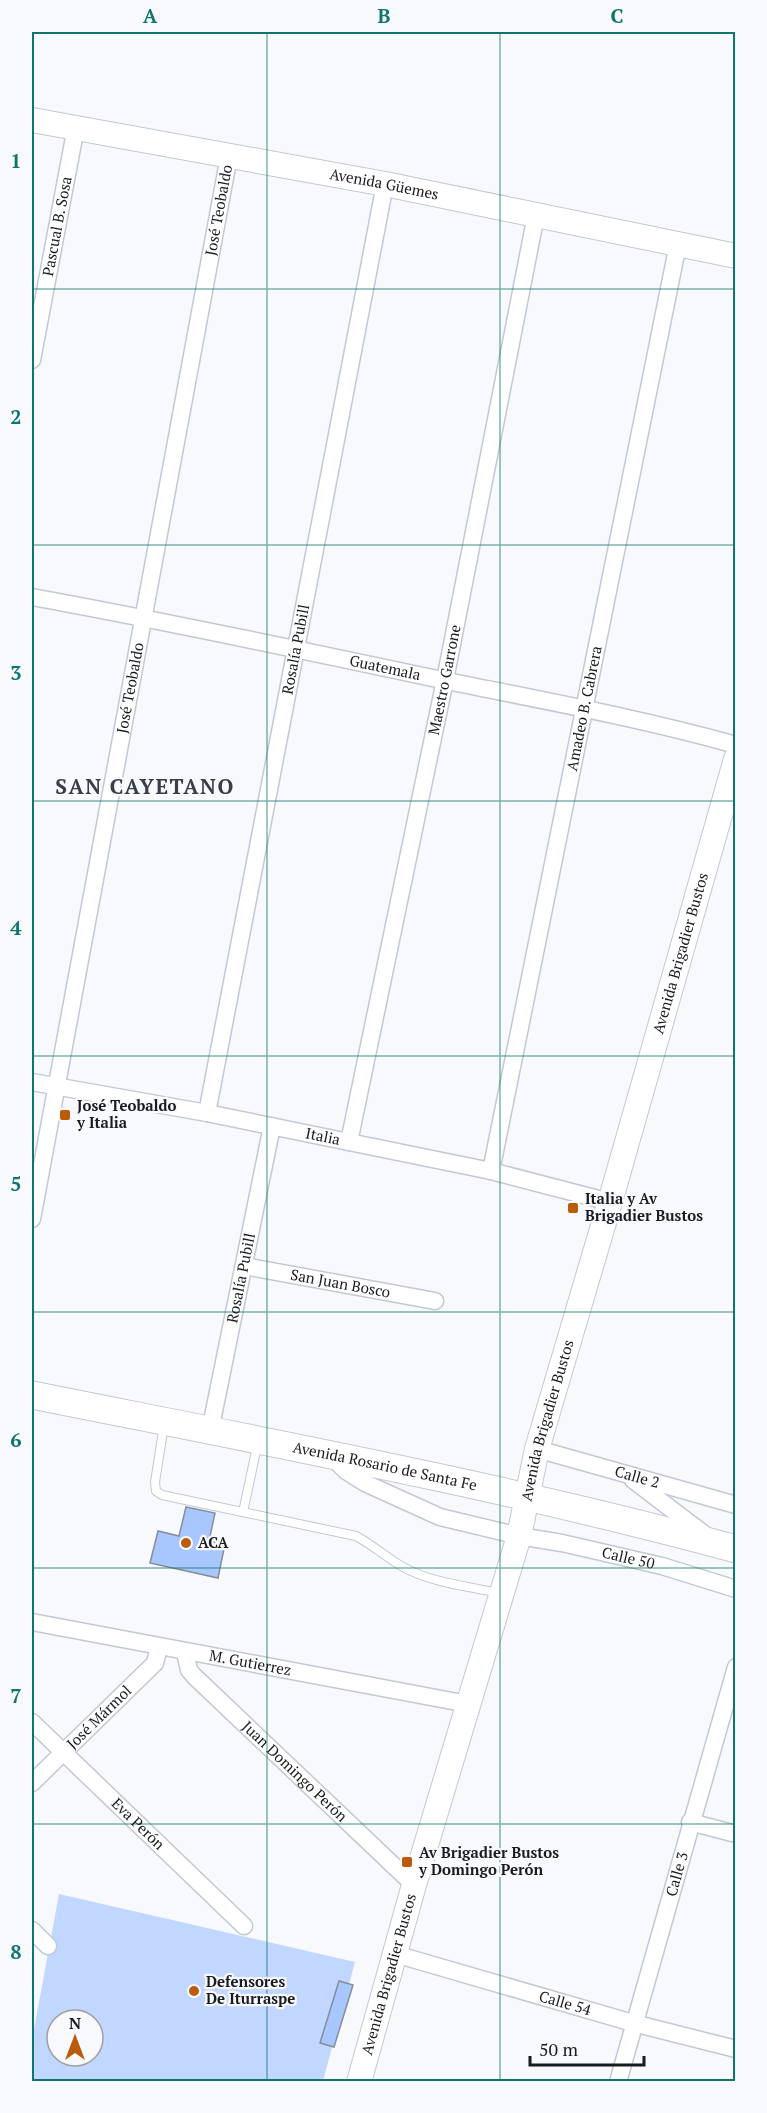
<svg xmlns="http://www.w3.org/2000/svg" width="767" height="2113" font-family="'PT Serif',serif">
  <rect width="100%" height="100%" fill="#f8f9fc"/>
  <path fill="#c1d7ff" fill-rule="evenodd" d="M59,1894L355,1962L323,2081L32,2082V2040ZM57,2020H93V2056H57Z"/>
  <path fill="#a8c7ff" stroke="#868d9a" stroke-width="1.5" d="M186,1507L215,1513L209,1541L225,1544L218,1578L150,1563L158,1531L179,1536Z
    M339,1981L353,1985L334,2047L320,2043Z"/>
  <g fill="none" stroke-linecap="round" stroke-linejoin="round">
    <g stroke="#c1c9d7" stroke-width="10">
      <path id="lane" d="M164,1425L155,1482L156,1491L162,1495L356,1536C373,1545 387,1558 403,1567C432,1583 467,1586 499,1593
        M243,1512L258,1442"/>
    </g>
    <g stroke="#c1c9d7" stroke-width="19">
      <g id="street">
        <path id="s1" d="M32,360L76,127"/>
        <path id="s2" d="M32,597C169,622 306,651 442,680C541,700 639,718 736,745"/>
        <path id="s3" d="M32,1082L207,1113L491,1171L610,1202"/>
        <path id="s4" d="M207,1113L385,184"/>
        <path id="s5" d="M349,1142L445,680L536,215"/>
        <path id="s6" d="M491,1171L678,244"/>
        <path id="s7" d="M32,1219L229,156"/>
        <path id="s8" d="M244,1266L435,1301"/>
        <path id="s9" d="M210,1431L272,1126"/>
        <path id="s10" d="M537,1449L736,1505"/>
        <path id="s11" d="M333,1458L346,1471L365,1483L440,1517L519,1536L562,1543L662,1566L736,1589"/>
        <path d="M633,1480L708,1537"/>
        <path id="s12" d="M32,1622L468,1704"/>
        <path id="s13" d="M185,1652L189,1670L194,1676L414,1885"/>
        <path id="s14" d="M32,1722L244,1926"/>
        <path id="s15" d="M32,1783L155,1663L159,1647"/>
        <path d="M690,1822L736,1834"/>
        <path d="M32,1930L48,1946"/>
        <path id="s16" d="M395,1954L633,2023L736,2049"/>
        <path id="s17" d="M618,2082L736,1667"/>
      </g>
    </g>
    <g stroke="#c1c9d7" stroke-width="26">
      <g id="secondary">
        <path id="s18" d="M32,120L385,184L736,256"/>
        <path id="s19" d="M359,2082L414,1885L519,1536L537,1449L610,1202L736,759"/>
      </g>
    </g>
    <g stroke="#c1c9d7" stroke-width="29">
      <g id="primary">
        <path id="s20" d="M32,1395C267,1442 504,1486 736,1549"/>
      </g>
    </g>
    <use href="#lane" stroke="#fff" stroke-width="8"/>
    <use href="#street" stroke="#fff" stroke-width="16"/>
    <use href="#secondary" stroke="#fff" stroke-width="24"/>
    <use href="#primary" stroke="#fff" stroke-width="27"/>
  </g>
  <path fill="none" stroke="#0f766e" stroke-width="1.5" stroke-opacity="0.55" d="M267,32V2082M500,32V2082M32,289H736M32,545H736M32,801H736M32,1056H736M32,1312H736M32,1568H736M32,1824H736"/>
  <g fill="#ba5c0c" stroke="#f8f9fc" stroke-width="2">
    <rect x="59" y="1109" width="12" height="12" rx="3"/>
    <rect x="567" y="1202" width="12" height="12" rx="3"/>
    <circle cx="186" cy="1543" r="6"/>
    <rect x="401" y="1856" width="12" height="12" rx="3"/>
    <circle cx="194" cy="1991" r="6"/>
  </g>
  <g text-anchor="middle" stroke-width="4.5" stroke-linejoin="round" paint-order="stroke">
    <g font-size="15" fill="#181b20" stroke="#f8f9fc">
      <text dy="5" stroke="none"><textPath href="#s18" startOffset="358">Avenida Güemes</textPath></text>
      <text dy="5" stroke="none"><textPath href="#s7" startOffset="1026">José Teobaldo</textPath></text>
      <text dy="5" stroke="none"><textPath href="#s1" startOffset="136">Pascual B. Sosa</textPath></text>
      <text dy="5" stroke="none"><textPath href="#s4" startOffset="472">Rosalía Pubill</textPath></text>
      <text dy="5" stroke="none"><textPath href="#s2" startOffset="360">Guatemala</textPath></text>
      <text dy="5" stroke="none"><textPath href="#s5" startOffset="472">Maestro Garrone</textPath></text>
      <text dy="5" stroke="none"><textPath href="#s7" startOffset="540">José Teobaldo</textPath></text>
      <text dy="5" stroke="none"><textPath href="#s6" startOffset="472">Amadeo B. Cabrera</textPath></text>
      <text dy="5" stroke="none"><textPath href="#s19" startOffset="1174">Avenida Brigadier Bustos</textPath></text>
      <text dy="5" stroke="none"><textPath href="#s3" startOffset="296">Italia</textPath></text>
      <text dy="5" stroke="none"><textPath href="#s9" startOffset="156">Rosalía Pubill</textPath></text>
      <text dy="5" stroke="none"><textPath href="#s8" startOffset="98">San Juan Bosco</textPath></text>
      <text dy="5" stroke="none"><textPath href="#s19" startOffset="688">Avenida Brigadier Bustos</textPath></text>
      <text dy="5" stroke="none"><textPath href="#s20" startOffset="360">Avenida Rosario de Santa Fe</textPath></text>
      <text dy="5" stroke="none"><textPath href="#s10" startOffset="104">Calle 2</textPath></text>
      <text dy="5" stroke="none"><textPath href="#s11" startOffset="316">Calle 50</textPath></text>
      <text dy="5" stroke="none"><textPath href="#s12" startOffset="222">M. Gutierrez</textPath></text>
      <text dy="5" stroke="none"><textPath href="#s15" startOffset="94">José Mármol</textPath></text>
      <text dy="5" stroke="none"><textPath href="#s13" startOffset="165">Juan Domingo Perón</textPath></text>
      <text dy="5" stroke="none"><textPath href="#s14" startOffset="147">Eva Perón</textPath></text>
      <text dy="5" stroke="none"><textPath href="#s17" startOffset="216">Calle 3</textPath></text>
      <text dy="5" stroke="none"><textPath href="#s19" startOffset="112">Avenida Brigadier Bustos</textPath></text>
      <text dy="5" stroke="none"><textPath href="#s16" startOffset="177">Calle 54</textPath></text>
    </g>
    <g font-size="15" font-weight="bold" fill="#181b20" stroke="#f8f9fc" text-anchor="start">
      <text x="77" y="1111">José Teobaldo<tspan x="77" dy="17">y Italia</tspan></text>
      <text x="585" y="1204">Italia y Av<tspan x="585" dy="17">Brigadier Bustos</tspan></text>
      <text x="198" y="1548">ACA</text>
      <text x="419" y="1858">Av Brigadier Bustos<tspan x="419" dy="17">y Domingo Perón</tspan></text>
      <text x="206" y="1987">Defensores<tspan x="206" dy="17">De Iturraspe</tspan></text>
    </g>
    <g font-size="21" font-weight="bold" letter-spacing="1.5" fill="#383f4a" stroke="#f8f9fc">
      <text x="145" y="794">SAN CAYETANO</text>
    </g>
  </g>
  <rect width="767" height="2113" fill="none" stroke="#f8f9fc" stroke-width="66"/>
  <g transform="translate(75 2038)"><circle r="28" fill="#f8f9fc" stroke="#9ea0a4" stroke-width="1.5"/>
  <path d="M0-4.5L10 22L0 15L-10 22Z" fill="#ba5c0c"/>
  <text y="-9" font-size="16" font-weight="bold" text-anchor="middle" fill="#181b20">N</text>
  </g>
  <path d="M530 2056v9h114v-9" fill="none" stroke="#181b20" stroke-width="3"/>
  <text x="539" y="2056" font-size="18" fill="#181b20" stroke="#f8f9fc" stroke-width="4.5" paint-order="stroke">50 m</text>
  <rect x="33" y="33" width="701" height="2047" fill="none" stroke="#0f766e" stroke-width="2"/>
  <g font-size="20" text-anchor="middle" font-weight="bold" fill="#0f766e">
    <text x="150" y="23">A</text>
    <text x="384" y="23">B</text>
    <text x="617" y="23">C</text>
    <text x="16" y="168">1</text>
    <text x="16" y="424">2</text>
    <text x="16" y="680">3</text>
    <text x="16" y="935">4</text>
    <text x="16" y="1191">5</text>
    <text x="16" y="1447">6</text>
    <text x="16" y="1703">7</text>
    <text x="16" y="1959">8</text>
  </g>
</svg>
